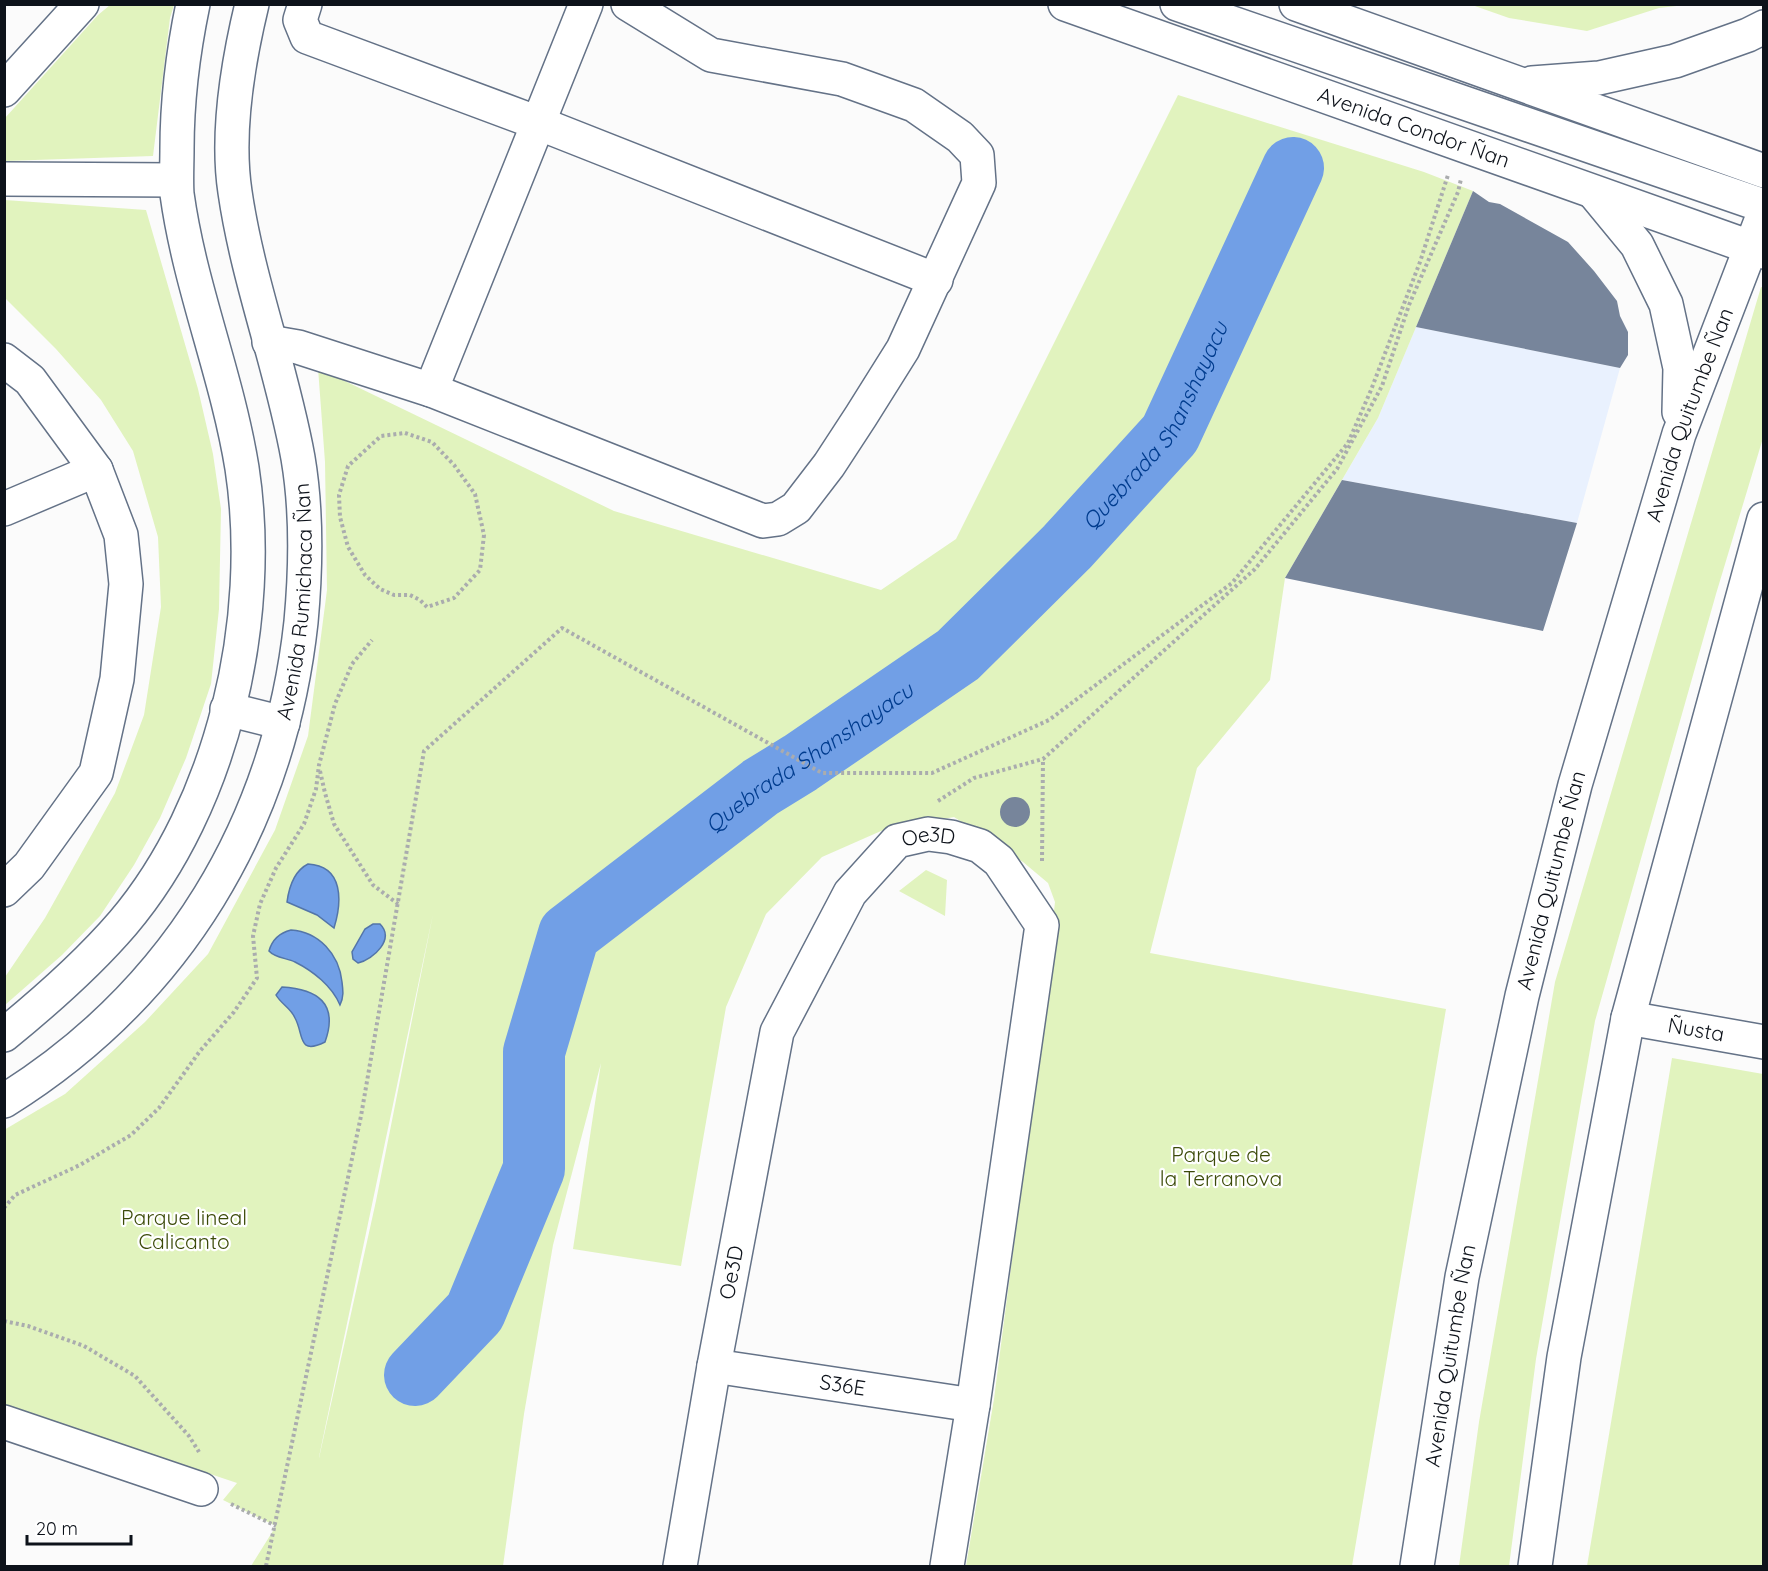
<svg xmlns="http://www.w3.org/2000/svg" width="1768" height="1571" font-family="Quicksand,sans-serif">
  <rect width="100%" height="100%" fill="#fbfbfb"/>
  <path fill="#e9f1fe" d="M1416,327L1620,368L1577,523L1342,480L1378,418Z"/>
  <path fill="#e1f3be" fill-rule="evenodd" d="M110,5H174L170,18L153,156L5,161V118L98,15Z
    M1472,5H1685L1659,8L1587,31L1509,18Z
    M1178,95L1424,172L1473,191L1378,418L1285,578L1270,680L1197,768L1150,953L1446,1009L1352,1566H966L994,1399L1036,1073L1055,902L1048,883L1023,862L954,817L881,831L822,857L766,914L726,1007L681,1266L573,1249L601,1063L553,1245L524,1414L503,1566H251L276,1526L223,1500L237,1483L5,1405L4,1130L65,1094L145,1022L208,954L275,830L308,736L327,590L325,462L318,368L614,511L881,590L956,539ZM433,914L376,1201L319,1458V1457Z
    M5,200L146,210L198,389L213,454L221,509L219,609L211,684L186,758L160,818L134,865L100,916L62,955L5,1005V977L45,918L115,793L144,715L161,607L158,537L133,451L101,400L56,349L5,298Z
    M1761,287L1764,288L1763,438L1716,594L1595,1021L1536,1359L1509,1566H1459L1479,1422L1555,982Z
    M926,870L947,880L945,916L899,891Z
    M1672,1058L1763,1074V1566H1587Z"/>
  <path fill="#719fe6" stroke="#5375a9" stroke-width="1.5" d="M308,864C344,866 342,902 334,928L317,915L287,902C289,887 294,871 308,864Z
    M373,924H380C395,939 374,959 358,963L353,959L352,952L365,929Z
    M291,930C319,932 339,954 342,982C343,990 344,997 340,1005C332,986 313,971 295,962C287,958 275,958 269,951C272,940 279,933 291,930Z
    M282,987C317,989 339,1003 325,1042C297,1056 304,1034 295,1018C291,1008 281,1004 276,995Z"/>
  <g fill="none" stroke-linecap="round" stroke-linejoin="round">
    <path stroke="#719fe6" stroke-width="62" id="s1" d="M415,1375L475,1312L534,1169V1052L569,934L761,787L800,763L958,655L1067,547L1170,434L1293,168"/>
  </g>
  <path fill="#77859b" d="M1473,191L1489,202L1500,204L1568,242L1594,271L1617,301L1620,316L1628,332V355L1620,368L1416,327Z
    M1342,480L1577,523L1543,631L1285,578Z
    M1000 812a15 15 0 1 1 30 0a15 15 0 1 1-30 0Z"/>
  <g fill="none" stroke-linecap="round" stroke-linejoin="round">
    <g stroke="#647287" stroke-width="36">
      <g id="minor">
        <path d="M305,4L300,20L307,37L538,123L936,280"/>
        <path d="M1177,4L1764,206"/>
        <path d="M4,90L82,4"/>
        <path d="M4,179L176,180"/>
        <path d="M269,342L298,347L431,390L763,521L778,519L796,508L829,465L861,416L903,349L979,183L977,155L960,137L914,105L842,79L711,55L628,4"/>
        <path d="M4,360L30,380L96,470L121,535L126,584L117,679L96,773L29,866L4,890"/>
        <path d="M431,390L586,4"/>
        <path d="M4,509L96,470"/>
        <path id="s2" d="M1628,1018L1764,1042"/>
        <path id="s3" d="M714,1366L973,1405"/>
        <path d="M4,1422L201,1489"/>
        <path id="s4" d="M680,1566L714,1366L777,1032L850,893L897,841L928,834L951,837L980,846L999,861L1042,925L973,1405L947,1566"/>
      </g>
    </g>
    <g stroke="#647287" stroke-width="36">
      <g id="major">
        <path id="s5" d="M1065,4L1764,252"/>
        <path d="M1296,4L1764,171"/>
        <path d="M1532,83L1599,78L1675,61L1748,35L1764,27"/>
        <path d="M1595,194L1637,245L1666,304L1680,368L1679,412"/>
        <path d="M227,709L283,723"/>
        <path d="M4,1035C47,1000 87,965 123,923C223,805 265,619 242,468C227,375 190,288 177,194C176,180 177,164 177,149C177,101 183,52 193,4"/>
        <path id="s6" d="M4,1101C177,993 279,824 301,622C306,568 307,511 298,458C282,368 248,282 235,192C226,133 238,62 252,4"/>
        <path id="s7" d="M1417,1566L1462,1277L1522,996L1575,785L1679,434L1764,213"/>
        <path d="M1535,1566L1564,1357L1628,1018L1764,519"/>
      </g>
    </g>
    <path stroke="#aaacae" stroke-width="4" stroke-dasharray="3 3" stroke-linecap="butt" d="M405,433L432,442L454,465L475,494L484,535L480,570L454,598L427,607L420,600L410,595H394L380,589L365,575L348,547L340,517L339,495L348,466L381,436Z
      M320,771L325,793L334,824L373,885L398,904
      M938,801L974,778L1043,759L1255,569L1337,469L1382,386L1409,305L1458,192L1461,179
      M1042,861L1043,759
      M4,1208L15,1195L80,1165L131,1135L159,1108L200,1051L234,1012L257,978L253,936L260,904L276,868L304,824L316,789L319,765L335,704L352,664L372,640
      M4,1321L28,1326L84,1346L135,1376L189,1436L199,1452
      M231,1504L276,1526
      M266,1566L361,1116L424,751L562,628L822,773H932L1049,720L1232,583L1348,443L1371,390L1420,262L1448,175"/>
    <use href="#minor" stroke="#fff" stroke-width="33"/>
    <use href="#major" stroke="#fff" stroke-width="33"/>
  </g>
  <g text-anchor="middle" stroke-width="4.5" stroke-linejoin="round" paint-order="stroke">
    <g font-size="21" fill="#0d121a" stroke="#fff">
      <text dy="7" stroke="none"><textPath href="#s5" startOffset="370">Avenida Condor Ñan</textPath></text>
      <text dy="7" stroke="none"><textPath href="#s7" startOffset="1185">Avenida Quitumbe Ñan</textPath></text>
      <text dy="7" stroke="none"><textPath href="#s6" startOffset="604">Avenida Rumichaca Ñan</textPath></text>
      <text dy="7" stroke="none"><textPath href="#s4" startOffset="802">Oe3D</textPath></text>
      <text dy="7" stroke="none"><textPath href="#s7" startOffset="699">Avenida Quitumbe Ñan</textPath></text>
      <text dy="7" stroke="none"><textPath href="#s2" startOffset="69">Ñusta</textPath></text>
      <text dy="7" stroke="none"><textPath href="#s4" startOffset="298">Oe3D</textPath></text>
      <text dy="7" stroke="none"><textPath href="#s7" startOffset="213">Avenida Quitumbe Ñan</textPath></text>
      <text dy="7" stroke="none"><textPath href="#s3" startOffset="130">S36E</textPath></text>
    </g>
    <g font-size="21" fill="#3c4b09" stroke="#fff">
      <text x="1221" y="1162">Parque de<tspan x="1221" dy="24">la Terranova</tspan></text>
      <text x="184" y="1225">Parque lineal<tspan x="184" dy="24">Calicanto</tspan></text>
    </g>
    <g font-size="22" font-style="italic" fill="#003c8e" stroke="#fff">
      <text dy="8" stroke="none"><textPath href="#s1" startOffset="1266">Quebrada Shanshayacu</textPath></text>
      <text dy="8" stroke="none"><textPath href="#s1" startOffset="780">Quebrada Shanshayacu</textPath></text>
    </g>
  </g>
  <rect width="1768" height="1571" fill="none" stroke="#0d121a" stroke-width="12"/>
  <path d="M27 1535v9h104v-9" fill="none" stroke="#0d121a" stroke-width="3"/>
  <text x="36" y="1535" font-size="18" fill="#0d121a" stroke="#ffffff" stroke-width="4.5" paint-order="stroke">20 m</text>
</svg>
